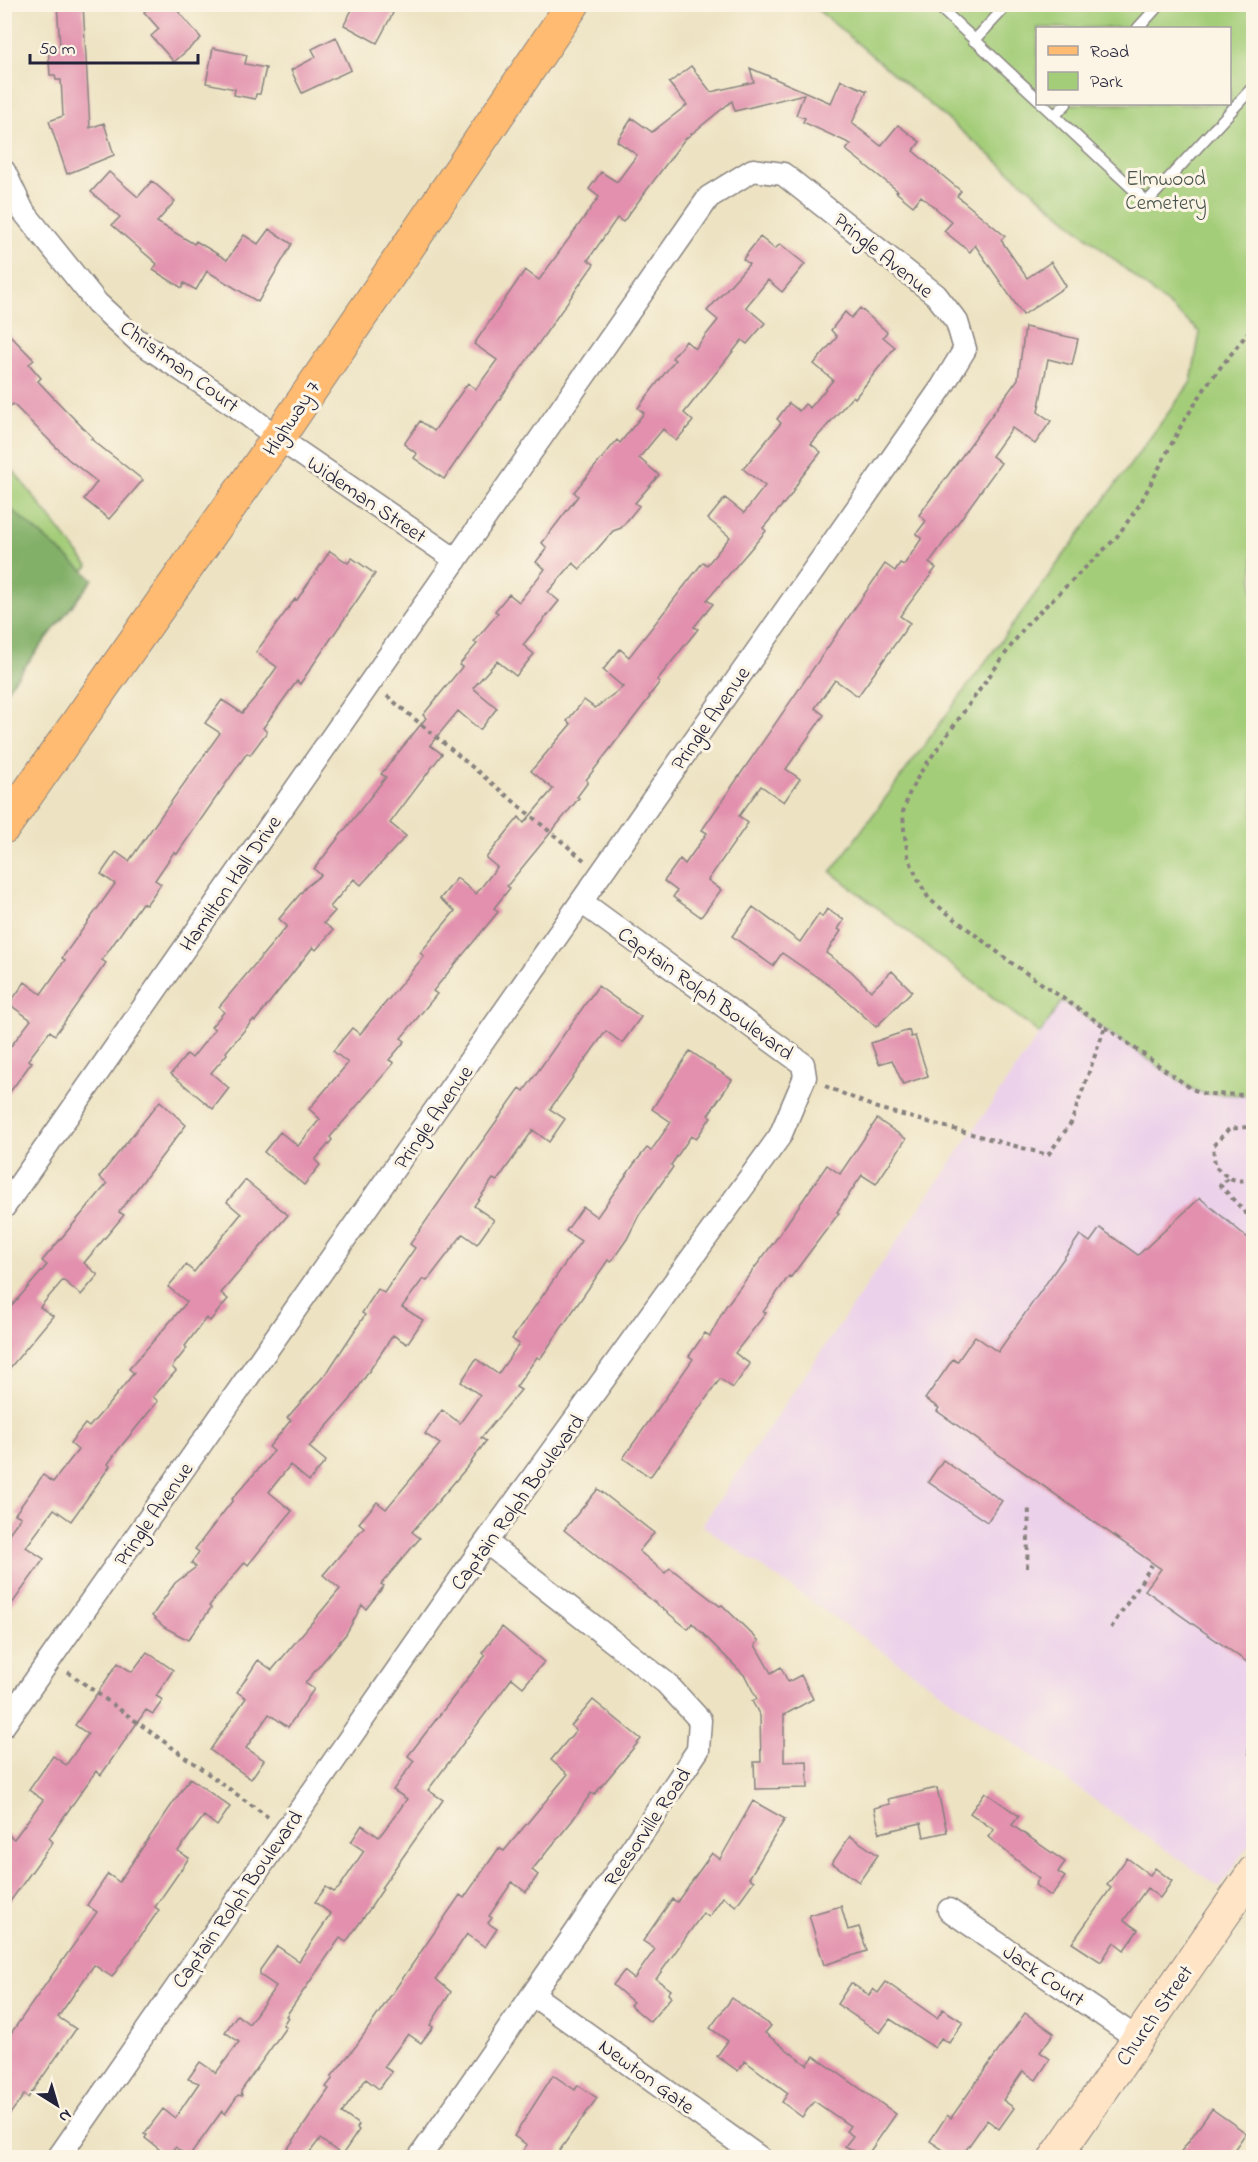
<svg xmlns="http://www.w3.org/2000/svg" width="1258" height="2162" font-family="'Indie Flower',sans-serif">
  <rect width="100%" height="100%" fill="#fcf5e5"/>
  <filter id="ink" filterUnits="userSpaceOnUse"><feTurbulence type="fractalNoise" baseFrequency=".0167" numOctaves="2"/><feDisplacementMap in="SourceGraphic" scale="12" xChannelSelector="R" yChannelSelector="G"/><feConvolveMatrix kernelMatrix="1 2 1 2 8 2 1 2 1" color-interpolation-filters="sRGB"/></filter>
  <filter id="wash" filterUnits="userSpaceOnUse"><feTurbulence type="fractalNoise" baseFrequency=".008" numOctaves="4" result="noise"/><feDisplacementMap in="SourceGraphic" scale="24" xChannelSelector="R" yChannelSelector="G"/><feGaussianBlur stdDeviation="1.35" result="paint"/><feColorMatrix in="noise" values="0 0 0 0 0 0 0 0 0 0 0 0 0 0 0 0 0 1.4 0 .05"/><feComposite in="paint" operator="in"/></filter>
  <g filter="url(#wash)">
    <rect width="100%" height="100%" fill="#ede3c3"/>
    <path fill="#ecd1ea" d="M1062,1001L1192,1089L1205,1094L1253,1095L1254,1837L1219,1887L702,1525Z"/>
    <path fill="#a4cd79" stroke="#63785a" stroke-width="1.5" fill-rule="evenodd" d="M812,5H1253V1095L1205,1094L1192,1089L1062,1001L1040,1034L831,872L1191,382L1200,332ZM1038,28H1230V104H1038Z
      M5,460L88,566L5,689Z"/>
    <path fill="#83b069" stroke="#526952" stroke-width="1.5" d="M5,504L93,579L5,692Z"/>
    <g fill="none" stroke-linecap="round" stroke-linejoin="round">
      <path stroke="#4bb5c9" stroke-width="7" d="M4,654H5"/>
    </g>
    <g id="blocks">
      <path fill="#e290ad" d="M57,4H83L90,128L104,123L114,155L67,174L49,121L63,116L61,80H56L55,75H50L48,47L60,46Z
        M153,4H172L201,38L174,62L151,36L159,29L144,12Z
        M355,4H379L393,13L377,43L344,25Z
        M336,37L351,70L302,93L291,70L316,57L312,49Z
        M213,48L247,55L245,64L266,68L260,94H256L255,99L234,95L235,89L206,83Z
        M691,66L711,92L754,82L750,68L831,103L841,80L867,91L852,123L881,146L898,125L920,142L913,151L961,191L957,196L1005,236L1001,240L1027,278L1051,262L1066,286L1023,315L975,245L970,252L944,231L952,222L921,196L913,206L896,192L898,191L846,150L851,144L803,122L805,118L796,115L804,94L735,111L732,101L684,140L623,222L617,218L588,260L594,264L444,479L414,458L417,454L404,444L420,421L434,431L468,383L476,389L497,360L474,344L525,270L539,280L599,197L589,189L601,172L617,182L637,155L617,141L632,118L652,132L687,105L669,83Z
        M109,172L138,197L152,181L175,201L157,222L194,244L196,241L227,260L244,235L258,244L269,229L292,244L258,302L207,271L196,290L184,283L182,288L153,270L157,264L112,225L120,217L91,192Z
        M760,237L775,249L780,244L805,264L782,292L768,280L746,307L765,323L747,344L742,340L684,413L693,421L676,441L663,429L639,458L659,475L635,503L639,506L621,528L613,531L580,569L573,563L548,592L559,601L523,645L534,654L516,676L497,661L473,688L497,708L480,730L458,711L430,745L442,754L390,823L406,836L361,885L354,879L330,907L335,911L324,923L333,930L316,950L313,947L255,1021L253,1020L226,1052L227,1054L211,1073L229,1088L213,1109L171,1074L187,1054L192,1058L215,1029L211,1027L224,1012L219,1007L287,926L279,919L306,887L321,875L314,869L386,777L381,774L426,718L423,715L462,667L459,665L477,644L474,642L498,613L495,611L509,594L519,602L545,569L536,562L547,548L542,543L578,496L574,492L617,440L620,443L644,413L638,408L675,360L672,358L686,341L695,349L718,320L707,311L749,264L743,259Z
        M860,308L887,332L883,337L895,347L855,398L853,396L811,444L821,452L800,479L791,495L763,528L766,531L707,600L713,604L694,627L698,629L657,680L660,682L649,696L650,697L586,780L588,782L577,797L579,798L507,886L510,888L494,908L498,912L433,991L437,994L401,1038L405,1041L389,1060L394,1063L330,1137L332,1140L315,1160L320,1165L304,1185L264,1152L280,1132L298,1146L320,1119L309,1109L348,1063L333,1051L352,1028L360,1034L424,956L420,953L455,911L440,899L457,878L476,894L497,867L486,858L519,817L524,823L553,789L531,771L571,724L567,721L584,700L595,708L623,687L603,670L620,649L629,657L703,562L707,565L730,537L708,519L725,498L744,513L765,486L743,469L781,423L777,419L789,403L799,411L805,404L810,408L833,380L814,364L837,337L831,330L845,312L851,318Z
        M1025,327L1078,339L1072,365L1048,359L1038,412L1051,421L1035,444L1012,428L992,456L1001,463L929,563L936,568L900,616L910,623L858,696L835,680L815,708L824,715L786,769L800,779L784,802L761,786L739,816L748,823L708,880L721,890L701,917L673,897L677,891L664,881L680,859L685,864L707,833L702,830L885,564L895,571L900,563L904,565L922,538L916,534L926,521L919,515L1018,379Z
        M4,329L34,360L29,364L41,378L38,381L51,395L93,438L91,439L143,480L109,519L84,499L97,482L68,459L13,404L4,412Z
        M330,551L348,563L352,558L375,574L300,684L297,681L263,728L267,732L250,755L247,753L177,854L174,852L155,880L161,884L146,905L142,903L102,960L106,963L55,1035L50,1031L28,1060L32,1062L4,1100V1055L31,1020L9,1004L25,982L41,994L65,960L62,958L115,884L101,874L116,852L129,861L220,733L205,723L222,700L242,713L258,694L277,667L256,652L295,599L297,600Z
        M753,907L800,942L819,914L822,917L827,909L844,920L838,929L841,931L826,953L851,971L871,991L892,971L912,991L876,1027L833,988L782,953L773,966L732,936Z
        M598,986L641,1017L622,1043L606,1031L550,1109L565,1119L549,1142L533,1130L497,1181L493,1179L474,1206L494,1220L477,1244L463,1234L427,1281L423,1279L402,1307L423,1320L407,1344L393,1335L350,1400L309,1447L326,1461L309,1481L290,1465L269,1492L292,1511L248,1565L245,1562L209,1606L211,1608L188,1640L164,1627L152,1616L175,1583L196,1567L191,1563L199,1552L195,1549L233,1500L232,1499L274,1451L269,1447L291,1420L287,1418L328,1371L365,1315L362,1313L378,1289L384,1293L415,1248L410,1244L468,1161L520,1088L524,1091Z
        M909,1030L911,1037L915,1036L928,1076L903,1084L892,1060L879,1064L871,1043Z
        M690,1051L732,1080L708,1115L711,1117L696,1139L691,1136L671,1165L673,1167L639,1215L627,1239L611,1262L608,1260L540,1359L537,1357L516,1387L521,1390L481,1438L486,1441L469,1465L412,1532L420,1538L381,1584L384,1586L366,1609L362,1605L346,1634L305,1683L314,1689L288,1727L269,1714L246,1748L264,1760L251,1779L210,1750L246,1698L237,1692L258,1660L272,1670L340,1589L323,1575L364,1527L359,1523L377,1502L386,1509L440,1444L425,1434L442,1410L460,1423L480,1395L461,1382L476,1359L498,1374L519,1344L512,1339L581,1241L566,1231L583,1207L597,1217L634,1164L647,1148L651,1151L671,1122L652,1109Z
        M160,1101L186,1125L119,1212L124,1215L84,1263L98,1275L81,1295L63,1280L40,1307L53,1316L4,1375V1315L47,1265L42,1261L107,1184L99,1177Z
        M877,1119L906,1139L876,1184L862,1175L837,1212L839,1213L791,1277L789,1276L763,1312L766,1313L735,1353L750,1364L733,1388L720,1379L650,1477L623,1458L693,1359L689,1356L705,1333L710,1336L726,1306L774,1242L827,1165L840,1174Z
        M245,1180L288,1215L221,1293L228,1299L210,1321L206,1318L185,1346L187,1348L172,1367L176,1371L153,1397L158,1401L118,1450L108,1464L110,1466L71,1521L54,1509L26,1547L44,1559L4,1615V1540L21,1517L15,1514L43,1475L53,1482L78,1450L70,1443L85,1424L89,1427L108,1405L134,1373L129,1369L187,1302L168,1287L186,1265L194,1272L241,1214L227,1202Z
        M1200,1198L1254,1243V1667L1145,1590L1161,1569L937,1411L939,1408L925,1399L953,1359L957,1362L975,1336L998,1352L1080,1235L1090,1242L1100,1228L1138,1255Z
        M943,1460L1002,1501L987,1522L928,1482Z
        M598,1489L654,1533L639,1551L665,1573L670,1568L720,1606L722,1605L759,1641L755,1645L771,1673L781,1667L788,1682L801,1675L813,1699L784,1715V1762L807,1761L808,1788L755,1789L754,1762H761L760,1716L752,1701L757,1699L745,1676L692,1623L688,1629L564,1530Z
        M502,1627L544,1662L523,1687L512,1678L428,1790L443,1800L381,1888L383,1889L369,1910L346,1942L340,1938L286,2016L288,2017L283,2025L286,2027L241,2091L242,2096L238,2095L225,2114L222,2111L189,2157L175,2147L168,2156L145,2138L147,2135L144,2134L163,2109L175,2118L199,2083L188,2079L200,2062L216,2073L239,2042L225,2032L237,2015L249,2024L276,1986L260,1975V1970L277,1946L299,1961L331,1914L315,1902L326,1887L334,1892L339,1888L364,1851L351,1842L362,1825L379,1837L397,1813L407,1799L393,1790L414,1761L408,1756L485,1656L482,1653Z
        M147,1652L173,1670L156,1696L163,1700L153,1714L146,1710L101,1775L96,1771L49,1838L53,1842L4,1910V1832L14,1839L43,1800L29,1790L53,1756L66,1765L88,1734L75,1725L118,1663L132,1672Z
        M593,1700L641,1739L594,1795L591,1793L572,1821L532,1870L538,1875L526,1892L512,1882L489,1916L492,1918L488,1923L497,1929L485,1947L467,1934L436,1979L451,1992L430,2025L433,2027L421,2043L408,2034L384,2067L392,2072L379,2089L366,2079L342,2113L359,2125L357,2128L359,2130L342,2155L320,2139L306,2157H282L329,2089L326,2087L333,2078L331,2077L356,2046L460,1895L464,1898L499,1848L504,1851L568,1774L551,1760L576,1730L571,1726Z
        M190,1778L230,1807L217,1826L204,1816L178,1851L189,1858L155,1907L159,1910L112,1977L94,1965L58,2017L76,2029L28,2098L24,2095L4,2122V2043L97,1912L87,1905L108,1874L119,1882Z
        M937,1788L947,1832L924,1837L921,1823L880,1833L874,1808L890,1804L888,1799Z
        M985,1792L1019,1816L1012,1825L1065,1862L1058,1872L1065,1877L1051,1896L1035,1885L1039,1878L988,1837L994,1830L970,1813Z
        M753,1801L785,1819L749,1878L754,1881L736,1906L723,1897L709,1917L703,1913L656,1979L671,1990L668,1994L671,1997L650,2022L630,2005L633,2002L613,1985L624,1971L634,1979L655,1949L643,1941L672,1899L677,1902L712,1853L720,1859Z
        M850,1836L878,1855L859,1882L832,1863Z
        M1127,1858L1150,1875L1155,1868L1172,1881L1160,1898L1147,1888L1124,1920L1138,1930L1124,1950L1114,1942L1101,1962L1072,1943L1111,1888L1107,1885Z
        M841,1906L848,1930L859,1927L867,1951L824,1965L809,1915Z
        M886,1982L937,2018L943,2009L963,2022L949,2043L941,2038L935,2048L890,2019L880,2033L837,2004L851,1983L869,1995L873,1989L878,1993Z
        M732,1998L771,2026L765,2033L807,2065L814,2056L896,2114L866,2157L845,2146L853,2136L846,2131L850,2126L814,2101L802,2117L782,2102L788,2093L745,2061L738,2071L717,2056L728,2041L710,2028Z
        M1025,2013L1054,2033L1040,2052L1050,2059L1036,2080L1023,2071L1003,2100L1014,2108L999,2129L987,2120L961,2157H954L930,2141L947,2115L951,2118Z
        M553,2075L575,2090L578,2085L597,2098L555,2157H518L527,2145L514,2136Z
        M1212,2109L1246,2133L1229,2157H1177Z"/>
    </g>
  </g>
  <g filter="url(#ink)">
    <use href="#blocks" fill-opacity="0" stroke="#88827f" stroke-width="1.5"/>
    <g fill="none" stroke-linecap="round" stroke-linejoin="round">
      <g stroke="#88827f" stroke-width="13">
        <path id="lane" d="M936,4L1038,99
          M1138,28L1160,4
          M974,41L1008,4
          M1042,104L1147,202L1254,86
          M1055,115L1066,104
          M1254,1747V1752"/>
      </g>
      <g stroke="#88827f" stroke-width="25">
        <path id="street" d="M4,171L23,211L97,303L137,340L236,406L278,438L456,560
          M4,1207L709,197L753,170L783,174L936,295L957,322L965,349L942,387L4,1725
          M949,1910L1138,2039
          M533,1995L760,2158
          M58,2158L486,1542L780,1136L805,1077L803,1064L583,903
          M419,2158L576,1932L698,1750L700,1720L666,1683L486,1542"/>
      </g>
      <g stroke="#88827f" stroke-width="34">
        <path id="secondary" d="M1055,2158L1254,1871"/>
      </g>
      <g stroke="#88827f" stroke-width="35">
        <path id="primary" d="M4,827L278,438L573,4"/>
      </g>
      <path stroke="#88827f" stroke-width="4" stroke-dasharray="4.5 4.5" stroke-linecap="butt" d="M387,696L584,860
        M1105,1027L1192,1089L1205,1094L1254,1095
        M825,1086L877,1108L1048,1155L1071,1123L1105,1027L1013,964L929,899L917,878L908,856L904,830L903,812L909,794L920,773L1026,625L1116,538L1140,504L1182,424L1209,382L1254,325
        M1254,1132L1248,1127L1229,1129L1213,1146L1215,1166C1228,1179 1236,1184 1254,1178
        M1228,1179L1220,1185L1252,1220
        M1027,1568L1029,1506
        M1111,1628L1152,1565
        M68,1672L268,1817"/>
      <use href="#lane" stroke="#fff" stroke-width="10"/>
      <use href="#street" stroke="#fff" stroke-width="22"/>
      <use href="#secondary" stroke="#ffe4c6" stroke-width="32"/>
      <use href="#primary" stroke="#ffbb71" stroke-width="33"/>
    </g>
  </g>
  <g text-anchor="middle" stroke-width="6" stroke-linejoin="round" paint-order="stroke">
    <g font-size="21" fill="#49554e" stroke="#fcf5e5">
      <text x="1166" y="185">Elmwood<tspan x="1166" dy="24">Cemetery</tspan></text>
    </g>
    <g font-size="21" fill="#22223b" stroke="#fcf5e5">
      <text transform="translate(884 255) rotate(39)" y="7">Pringle Avenue</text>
      <text transform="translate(180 366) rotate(36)" y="7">Christman Court</text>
      <text transform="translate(291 418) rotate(-56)" y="7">Highway 7</text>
      <text transform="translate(367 499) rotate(34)" y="7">Wideman Street</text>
      <text transform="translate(710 718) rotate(-55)" y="7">Pringle Avenue</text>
      <text transform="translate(230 883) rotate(-55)" y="7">Hamilton Hall Drive</text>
      <text transform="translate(706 993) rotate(36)" y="7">Captain Rolph Boulevard</text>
      <text transform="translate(433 1117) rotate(-55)" y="7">Pringle Avenue</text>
      <text transform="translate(517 1502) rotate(-54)" y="7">Captain Rolph Boulevard</text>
      <text transform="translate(153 1514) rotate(-55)" y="7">Pringle Avenue</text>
      <text transform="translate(647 1827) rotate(-56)" y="7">Reesorville Road</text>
      <text transform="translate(237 1899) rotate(-55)" y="7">Captain Rolph Boulevard</text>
      <text transform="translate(1044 1975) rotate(34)" y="7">Jack Court</text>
      <text transform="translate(1154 2015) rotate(-55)" y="7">Church Street</text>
      <text transform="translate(647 2076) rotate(36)" y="7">Newton Gate</text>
    </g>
  </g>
  <rect width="1258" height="2162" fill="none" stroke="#fcf5e5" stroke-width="24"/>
  <rect x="1036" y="27" width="195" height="78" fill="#fcf5e5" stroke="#a5a1a1" stroke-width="1.5"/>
  <rect x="1048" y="46" width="30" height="9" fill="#ffbb71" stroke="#a5a1a1" stroke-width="1.5"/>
  <text x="1090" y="57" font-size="18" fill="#22223b">Road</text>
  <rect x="1048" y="72" width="30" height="18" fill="#a4cd79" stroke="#a5a1a1" stroke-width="1.5"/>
  <text x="1090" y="87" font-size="18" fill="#22223b">Park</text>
  <g transform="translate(57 2105) rotate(143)" stroke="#fcf5e5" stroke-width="4.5" paint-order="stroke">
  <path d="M0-4.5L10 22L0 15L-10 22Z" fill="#22223b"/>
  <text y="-9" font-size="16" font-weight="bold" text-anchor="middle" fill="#22223b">N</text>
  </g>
  <path d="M30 54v9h168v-9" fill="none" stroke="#22223b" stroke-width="3"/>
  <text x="39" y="54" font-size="18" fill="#22223b" stroke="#fcf5e5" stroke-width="4.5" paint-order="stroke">50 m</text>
</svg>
